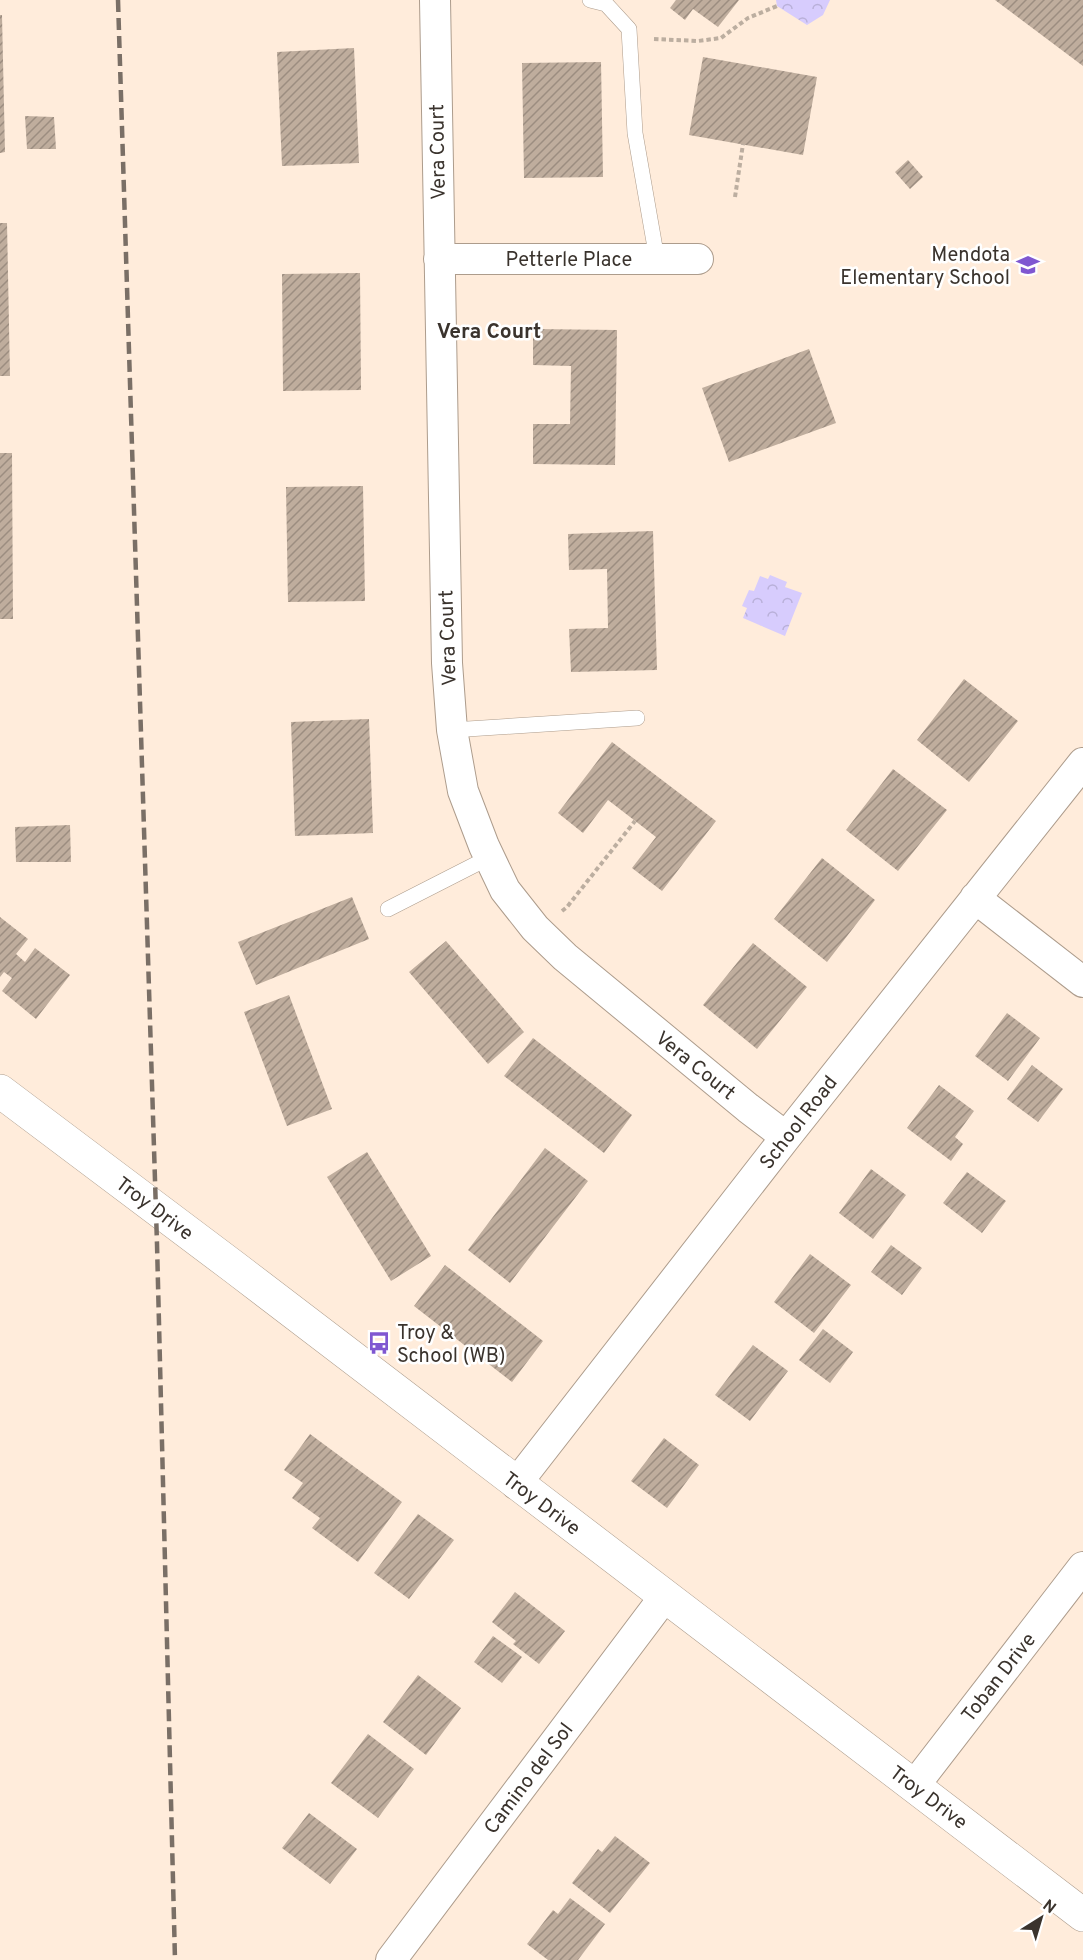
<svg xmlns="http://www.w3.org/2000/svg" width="1083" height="1960" font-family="Overpass,sans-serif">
  <defs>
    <pattern id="park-crowns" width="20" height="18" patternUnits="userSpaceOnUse" patternTransform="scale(1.5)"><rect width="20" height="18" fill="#d7ccfd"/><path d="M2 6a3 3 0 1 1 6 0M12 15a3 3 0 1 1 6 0" fill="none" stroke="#b9b0d9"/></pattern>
    <pattern id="building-hatch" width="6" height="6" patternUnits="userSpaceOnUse" patternTransform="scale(1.5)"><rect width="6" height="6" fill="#bfad9d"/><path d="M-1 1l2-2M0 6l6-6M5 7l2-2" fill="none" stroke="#9c8d80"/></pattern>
  </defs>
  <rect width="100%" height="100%" fill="#ffecdb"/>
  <path fill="url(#park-crowns)" d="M776,0H830L823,15L807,25L777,6Z
    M770,575L787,582L785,587L802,593L785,636L743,618L747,608L742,606L749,590L754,591L760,576L768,579Z"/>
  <path fill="url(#building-hatch)" d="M676,0H739L718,27L693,9L685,20L670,8Z
    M995,0H1083V66Z
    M0,15H2L5,152L0,153Z
    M354,48L359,163L282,166L277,52Z
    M703,57L817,77L803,155L689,135Z
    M601,62L603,177L524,178L522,63Z
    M25,116L54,117L56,149H27Z
    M908,160L923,177L910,189L895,172Z
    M0,223H7L10,376H0Z
    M360,273L361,390L283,391L282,274Z
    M533,329L617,330L615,465L533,464V424H570L571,366L533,365Z
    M809,349L836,423L729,462L702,388Z
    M0,453H12L13,619H0Z
    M363,486L365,601L288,602L286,487Z
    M653,531L657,670L571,672L569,629L608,628L607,569L569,570L568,534Z
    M964,679L1018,721L969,782L917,740Z
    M369,719L373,833L295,836L291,722Z
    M612,742L716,821L662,891L632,868L656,837L608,800L583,833L558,813Z
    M893,769L947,810L898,871L846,830Z
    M70,825L71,862H16L15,827Z
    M822,858L875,900L827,962L774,919Z
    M352,897L369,939L256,985L238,942Z
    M0,917L28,939L16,954L25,962L35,948L70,975L36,1019L2,991L12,978L4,972L0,977Z
    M446,941L524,1032L488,1064L409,972Z
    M753,943L807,987L757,1049L703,1005Z
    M289,995L332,1109L287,1126L244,1012Z
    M1007,1013L1040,1038L1008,1081L975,1056Z
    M533,1038L632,1115L604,1153L504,1076Z
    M1032,1065L1063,1089L1038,1122L1007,1099Z
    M939,1085L974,1111L955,1137L963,1144L951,1161L907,1128Z
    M545,1148L588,1181L510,1283L468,1250Z
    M367,1152L431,1256L391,1281L327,1177Z
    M871,1169L906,1195L873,1239L839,1213Z
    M967,1172L1006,1201L982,1233L943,1203Z
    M891,1245L922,1268L902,1295L871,1272Z
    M810,1254L851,1285L814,1333L774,1302Z
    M445,1265L543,1341L512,1382L414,1306Z
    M823,1329L853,1352L830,1383L799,1360Z
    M753,1345L788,1371L750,1421L715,1395Z
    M310,1434L402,1502L358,1562L312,1528L320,1518L292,1498L303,1483L284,1470Z
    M664,1438L699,1465L667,1508L631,1481Z
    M418,1514L454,1540L409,1599L374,1573Z
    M515,1592L565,1631L539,1664L513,1644L516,1641L492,1622Z
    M493,1636L522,1657L502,1683L474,1662Z
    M418,1675L461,1708L426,1755L383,1722Z
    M368,1734L414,1769L378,1818L331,1783Z
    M309,1813L357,1849L330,1884L282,1848Z
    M615,1836L650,1863L610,1913L572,1883L598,1849L602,1852Z
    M570,1898L605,1924L578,1960H548L527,1944L553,1910L558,1914Z"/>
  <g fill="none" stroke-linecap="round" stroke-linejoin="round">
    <g stroke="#ad9c8c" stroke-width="16">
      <path id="lane" d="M590,0L606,4L629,29L635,133L657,259
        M452,730L637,718
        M388,909L490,857"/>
    </g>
    <g stroke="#ad9c8c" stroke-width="32">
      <path id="street" d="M435,0L447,663L452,730L463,791L484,846L505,890L535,928L565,957L748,1108L786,1137
        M439,259H698
        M975,898L1083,982
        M516,1484L786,1137L1083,763
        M914,1786L1083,1567
        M391,1960L665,1596"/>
    </g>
    <g stroke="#ad9c8c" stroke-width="34">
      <path id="secondary" d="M0,1091L234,1267L1083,1915"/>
    </g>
    <path stroke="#bcaea0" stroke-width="4" stroke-dasharray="4.5 3" stroke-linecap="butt" d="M654,39L698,41L721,38L748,18L777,6
      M735,197L743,144
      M562,911L567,907L635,821"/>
    <use href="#lane" stroke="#fff" stroke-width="15"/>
    <use href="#street" stroke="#fff" stroke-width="30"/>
    <use href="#secondary" stroke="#fff" stroke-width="33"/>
    <path stroke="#7a6f66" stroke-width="4.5" stroke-dasharray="12 6" stroke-linecap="butt" d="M118,0L157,1244L175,1960"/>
  </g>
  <defs>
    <g id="school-bare" transform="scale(1.8)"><path d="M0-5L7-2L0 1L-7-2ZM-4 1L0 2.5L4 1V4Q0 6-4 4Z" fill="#7f57d1" stroke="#fff" stroke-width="2.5" paint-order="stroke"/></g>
    <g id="bus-bare" transform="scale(1.8)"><path d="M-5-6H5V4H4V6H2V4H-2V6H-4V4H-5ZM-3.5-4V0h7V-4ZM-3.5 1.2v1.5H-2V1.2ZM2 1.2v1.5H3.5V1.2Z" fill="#7f57d1" stroke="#fff" stroke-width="2.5" paint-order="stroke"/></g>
  </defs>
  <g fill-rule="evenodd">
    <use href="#school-bare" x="1028" y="265"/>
    <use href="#bus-bare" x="379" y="1343"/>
  </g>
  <g text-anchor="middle" stroke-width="5" stroke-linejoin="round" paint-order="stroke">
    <g font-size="20" fill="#3a332d" stroke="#fff">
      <text transform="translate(437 152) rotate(-91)" y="7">Vera Court</text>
      <text x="569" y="266">Petterle Place</text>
      <text transform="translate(447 638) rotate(-92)" y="7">Vera Court</text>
      <text transform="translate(696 1065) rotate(39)" y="7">Vera Court</text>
      <text transform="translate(798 1122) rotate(-52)" y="7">School Road</text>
      <text transform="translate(155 1208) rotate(37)" y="7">Troy Drive</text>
      <text transform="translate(542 1503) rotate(37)" y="7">Troy Drive</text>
      <text transform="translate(998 1677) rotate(-52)" y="7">Toban Drive</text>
      <text transform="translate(528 1778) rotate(-53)" y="7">Camino del Sol</text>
      <text transform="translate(929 1797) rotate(37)" y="7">Troy Drive</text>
    </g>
    <g font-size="20" fill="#3a332d" stroke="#fff" text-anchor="end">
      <text x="1010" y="261">Mendota<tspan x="1010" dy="23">Elementary School</tspan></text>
      <text x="397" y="1339" text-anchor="start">Troy &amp;<tspan x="397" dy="23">School (WB)</tspan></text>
    </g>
    <g font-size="21" font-weight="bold" fill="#3a332d" stroke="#fff">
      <text x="489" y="338">Vera Court</text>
    </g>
  </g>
  <g transform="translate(1041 1918) rotate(37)" stroke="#ffffff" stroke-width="4.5" paint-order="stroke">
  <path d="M0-4.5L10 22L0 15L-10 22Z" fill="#3a332d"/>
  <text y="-9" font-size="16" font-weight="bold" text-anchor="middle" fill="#3a332d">N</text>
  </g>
</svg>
